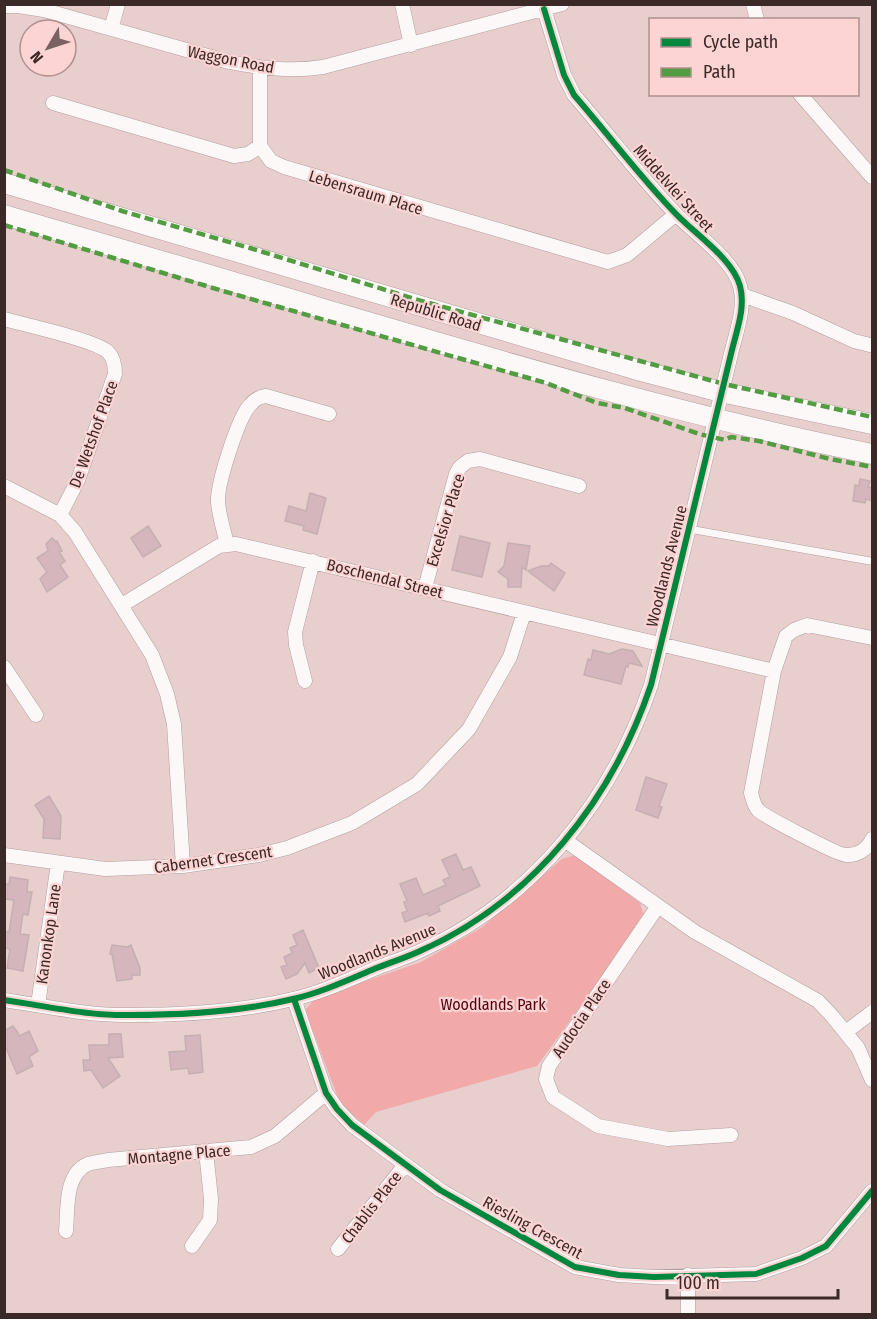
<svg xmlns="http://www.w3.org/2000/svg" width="877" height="1319" font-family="'Fira Sans Condensed',sans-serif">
  <rect width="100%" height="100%" fill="#e9cece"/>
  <path fill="#f1a9a9" d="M575,855L640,903L645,918L537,1066L376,1112L364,1125L340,1103L305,1010L316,998L421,962L481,928L562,859Z"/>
  <path fill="#d5b6bc" stroke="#c4afb1" stroke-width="1.5" d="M860,479L870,481L868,487L873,488V501L866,499L865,503L853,501L855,485L859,486Z
    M310,493L326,498L317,534L303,530L304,526L285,521L289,506L306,511Z
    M148,526L161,546L143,557L131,538Z
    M460,536L490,543L482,577L452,570Z
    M52,538L56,542L57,541L62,551L59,552L65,561L60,565L68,577L47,592L40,579L47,572L37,558L48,551L46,544Z
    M508,543L530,546L526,570L522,567L521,587H508V579L498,572L504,566Z
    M551,563L565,573L554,591L528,571L541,566H549Z
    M622,649L633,651L642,666L629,663L628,667L626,666L621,684L584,675L588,659L591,660L593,650L609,654Z
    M646,777L667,784L659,806L662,807L658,818L636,810Z
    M49,796L61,816L60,839L43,838L44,819L35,805Z
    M456,854L463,870L471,867L480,886L438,906L440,911L429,916L428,913L405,922L402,913L407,911L404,902L407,901L400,884L416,878L423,895L446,885L443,880L450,877L442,860Z
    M10,877L28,880L27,892H32L28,915L23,914L20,934L29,935L23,971L7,968L10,949L4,948V931L9,932L14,900L4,899V884H9Z
    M303,930L319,968L309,973L305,963L297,974L286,979L281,967L287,965L284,957L292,953L290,948L297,945L293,935Z
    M112,945L127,947L131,945L140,968V975H132V979L117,981L112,954H110Z
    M13,1026L20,1036L29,1031L38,1051L29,1057L33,1066L17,1074L4,1043V1031Z
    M109,1034H121L123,1057L108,1058L120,1076L103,1088L91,1070L84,1071L83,1060H90L89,1045H109Z
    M200,1035L203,1072L189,1074L188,1068L171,1070L169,1052L186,1051L185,1036Z"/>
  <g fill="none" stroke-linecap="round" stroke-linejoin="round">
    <g stroke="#b39e9e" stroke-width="8">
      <path id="lane" d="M689,529L870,561"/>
    </g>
    <g stroke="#b39e9e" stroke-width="15">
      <path id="street" d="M402,4L411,45
        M753,4L757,20
        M4,6H18L44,10L229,62C260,68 291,72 323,67L562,4
        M111,29L118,4
        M260,68V146L271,161L284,167L608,262L627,255L676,214
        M800,94L872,177
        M53,103L234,156L248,154L260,146
        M742,295L793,313L854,341L870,345
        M4,319C25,325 95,340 108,352C114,358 115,366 115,374L78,480L60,515
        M4,486L60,515L75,532L152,655L167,694L174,724L183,866
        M227,544C224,531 219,516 218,502C217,484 238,418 250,405C255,399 259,397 266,396L329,414
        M425,588L456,474L460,467L468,461L480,459L579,486
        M122,605L219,546L236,544L774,671
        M872,638L807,625L794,630L786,636L774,671L751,793C753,800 754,806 758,810C765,817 838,855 846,855C857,856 868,849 872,839
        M4,667L36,715
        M305,681L296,645L295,632L313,561
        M566,841L695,932L818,1001L833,1017L858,1048L872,1080
        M4,855L105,869L183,866L259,855L287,848L352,823L417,784L469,729L510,657L524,613
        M658,906L549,1066L546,1079L553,1097L598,1126L668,1139L731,1135
        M294,999L326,1093L337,1109L352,1125L440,1190L575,1267L619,1275L654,1277L756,1274L802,1258L826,1246L872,1191
        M4,1000C46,1006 88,1016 130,1015C184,1015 240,1012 293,999C320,993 348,980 374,969C389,963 405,958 420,951C533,901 612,800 651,685L731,354C736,332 746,308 740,286C733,259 695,234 676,214C640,177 608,134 574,95L564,75L544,9
        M38,1005L58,863
        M846,1032L872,1012
        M66,1231C68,1211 64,1174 88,1164C94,1162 101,1162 108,1160L251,1147L275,1136L326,1093
        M192,1246L210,1220L211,1199L206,1151
        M338,1249L405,1165
        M688,1275V1314"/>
    </g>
    <g stroke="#b39e9e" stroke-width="21">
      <path id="secondary" d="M4,183L634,369L721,392L872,424
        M4,215C113,247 222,278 330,311C510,364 689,417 872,454"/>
    </g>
    <use href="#lane" stroke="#fcf8f8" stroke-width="7"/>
    <use href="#street" stroke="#fcf8f8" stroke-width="14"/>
    <use href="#secondary" stroke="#fcf8f8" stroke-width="20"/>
    <path stroke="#529c41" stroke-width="4.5" stroke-dasharray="9 4.5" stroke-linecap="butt" d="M4,170L122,211L250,248L418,300L724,384L872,417
      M4,225L223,291L546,383L597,403L625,408L699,434L725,440L731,437L759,441L830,459L872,467"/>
    <g stroke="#fbd4d3" stroke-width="10">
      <path id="cycleway" d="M294,999L326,1093L337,1109L352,1125L440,1190L575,1267L619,1275L654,1277L756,1274L802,1258L826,1246L872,1191
        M4,1000C46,1006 88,1016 130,1015C184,1015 240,1012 293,999C320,993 348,980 374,969C389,963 405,958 420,951C533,901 612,800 651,685L731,354C736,332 746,308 740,286C733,259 695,234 676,214C640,177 608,134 574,95L564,75L544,9"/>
    </g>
    <use href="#cycleway" stroke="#00873e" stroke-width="6"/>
  </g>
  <g text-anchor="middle" stroke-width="4.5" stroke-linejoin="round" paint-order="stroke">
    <g font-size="16" fill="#3b2928" stroke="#fbd4d3">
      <text transform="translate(231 59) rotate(11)" y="6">Waggon Road</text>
      <text transform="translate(674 188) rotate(48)" y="6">Middelvlei Street</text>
      <text transform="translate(366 192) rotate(17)" y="6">Lebensraum Place</text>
      <text transform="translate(436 312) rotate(17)" y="6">Republic Road</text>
      <text transform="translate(93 434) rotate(-70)" y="6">De Wetshof Place</text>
      <text transform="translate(445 520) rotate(-73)" y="6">Excelsior Place</text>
      <text transform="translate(666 566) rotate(-76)" y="6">Woodlands Avenue</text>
      <text transform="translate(385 578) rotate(14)" y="6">Boschendal Street</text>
      <text transform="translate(213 859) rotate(-8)" y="6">Cabernet Crescent</text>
      <text transform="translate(48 934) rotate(-82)" y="6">Kanonkop Lane</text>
      <text transform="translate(377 951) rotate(-22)" y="6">Woodlands Avenue</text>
      <text transform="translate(581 1018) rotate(-56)" y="6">Audocia Place</text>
      <text transform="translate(179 1154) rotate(-5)" y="6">Montagne Place</text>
      <text transform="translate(371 1207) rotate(-52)" y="6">Chablis Place</text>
      <text transform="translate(533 1227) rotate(29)" y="6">Riesling Crescent</text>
    </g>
    <g font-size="16" fill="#550010" stroke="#fbd4d3">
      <text x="493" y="1010">Woodlands Park</text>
    </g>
  </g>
  <rect width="877" height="1319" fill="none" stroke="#3b2928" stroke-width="12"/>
  <rect x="649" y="18" width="210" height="78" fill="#fbd4d3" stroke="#ae908f" stroke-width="1.5"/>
  <rect x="661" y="38" width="30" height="9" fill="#00873e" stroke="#ae908f" stroke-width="1.5"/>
  <text x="703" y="48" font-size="18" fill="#3b2928">Cycle path</text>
  <rect x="661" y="68" width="30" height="9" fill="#529c41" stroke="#ae908f" stroke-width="1.5"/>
  <text x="703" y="78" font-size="18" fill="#3b2928">Path</text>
  <g transform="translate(48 48) rotate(231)"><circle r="28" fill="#fbd4d3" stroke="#ae908f" stroke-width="1.5"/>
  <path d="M0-4.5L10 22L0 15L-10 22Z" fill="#786362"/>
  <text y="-9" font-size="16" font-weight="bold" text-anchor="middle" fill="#3b2928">N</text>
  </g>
  <path d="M667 1289v9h171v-9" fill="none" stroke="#3b2928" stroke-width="3"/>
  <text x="676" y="1289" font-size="18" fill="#3b2928" stroke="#fbd4d3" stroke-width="4.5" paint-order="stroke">100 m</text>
</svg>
